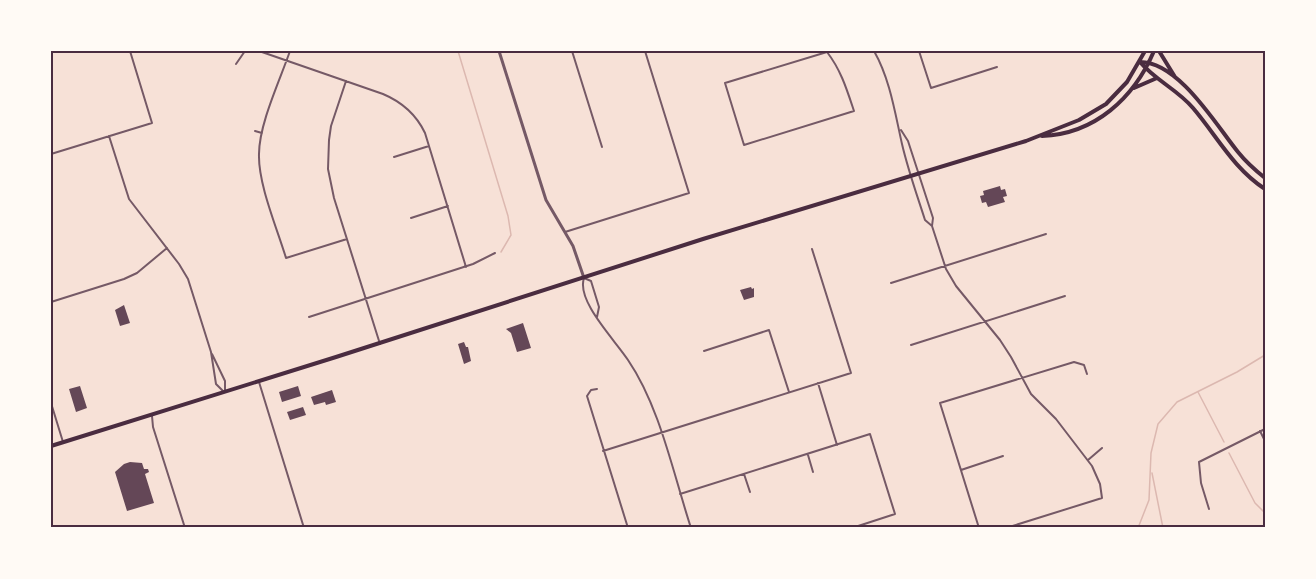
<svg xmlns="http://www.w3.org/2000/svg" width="1316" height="579" font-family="'Open Sans',sans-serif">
  <rect width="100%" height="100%" fill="#f7e1d7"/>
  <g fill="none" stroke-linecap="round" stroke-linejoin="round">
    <path stroke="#dcb8b0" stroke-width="1.5" d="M458,51L508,216L511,235L501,252
      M1198,392L1224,442
      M1229,453L1255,503L1265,513
      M1152,473L1163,528
      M1138,528L1149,500L1151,453L1158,424L1177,402L1237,372L1265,355
      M1262,528L1265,524"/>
  </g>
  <path fill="#644757" d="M1000,186L1001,190L1005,189L1007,196L1003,197L1005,202L988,207L986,202L982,203L980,196L984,195L983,191Z
    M751,287L752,289L754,288V297L744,300L740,290Z
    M124,305L130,323L120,326L115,310Z
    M523,323L531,348L517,352L511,333L506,329Z
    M464,342L466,347H468L471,361L464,364L458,344Z
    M80,386L87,408L76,412L69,389Z
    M298,386L301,396L282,402L279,392Z
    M332,390L336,402L326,405L325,402L314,405L311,397Z
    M303,407L306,415L290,420L287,412Z
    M130,462L142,463L144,469H148L149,472L145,474L154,503L127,511L115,472L124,464Z"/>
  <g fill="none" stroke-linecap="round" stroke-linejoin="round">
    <path stroke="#755966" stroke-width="2" d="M259,51L383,94C402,102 416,114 425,133L466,267
      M290,51C280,80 259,124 259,154C258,184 277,228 286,258L347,239
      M572,51L602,147
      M827,51V52C841,70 847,90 854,111L744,145L725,83L827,52L830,51
      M874,51C890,79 895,113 902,144C908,170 917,195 925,220L932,226L946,269L956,286L1000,340L1011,357L1031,394L1056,419L1092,466L1100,484L1102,498L1006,528
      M919,51L931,88L997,67
      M236,64L245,51
      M346,81L331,126L329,140L328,169L334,198L380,344
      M901,130L908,141L933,218L932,226
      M255,131L262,133
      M109,136L129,199L179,264L188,279L211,352L216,384L224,392
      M51,154L152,123L130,51
      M394,157L429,146
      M411,218L448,206
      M565,232L689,193L645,51
      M891,283L1046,234
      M51,302L124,279L137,273L167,248
      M309,317L473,264L495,253
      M597,317L599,307L591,281L584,278C576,301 615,340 628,360C660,407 673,473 691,528
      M911,345L1065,296
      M704,351L769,330L789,392
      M212,354L225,381V391
      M259,382L304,528
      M818,383L837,445
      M597,389L591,390L587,396L628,528
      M51,403L63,442
      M152,416L153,427L185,528
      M1260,431L1265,441
      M603,451L851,373L812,249
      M808,455L813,472
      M1088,460L1102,448
      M961,470L1003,456
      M744,474L750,492
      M680,494L870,434L895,514L852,528
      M1209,509L1201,483L1199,462L1265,429
      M979,528L940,403L1074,362L1084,365L1087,374"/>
    <path stroke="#755966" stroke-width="3" d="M499,51L546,200L573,246L584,278"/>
    <path stroke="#4a2c40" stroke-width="4" d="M1159,51L1175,77
      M1140,62C1155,80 1178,90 1193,108C1217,136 1233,168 1265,189
      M1140,62C1179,62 1216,125 1238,152C1246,162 1255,170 1265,178
      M1134,88L1157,78
      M1042,136C1095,134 1134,98 1154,51
      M51,446L336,357L703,239L1026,141L1079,120L1106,104L1127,82L1145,51"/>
  </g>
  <rect width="1316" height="579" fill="none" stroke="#fffaf5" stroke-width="105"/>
  <rect x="52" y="52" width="1212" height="474" fill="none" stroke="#4a2c40" stroke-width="2"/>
</svg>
